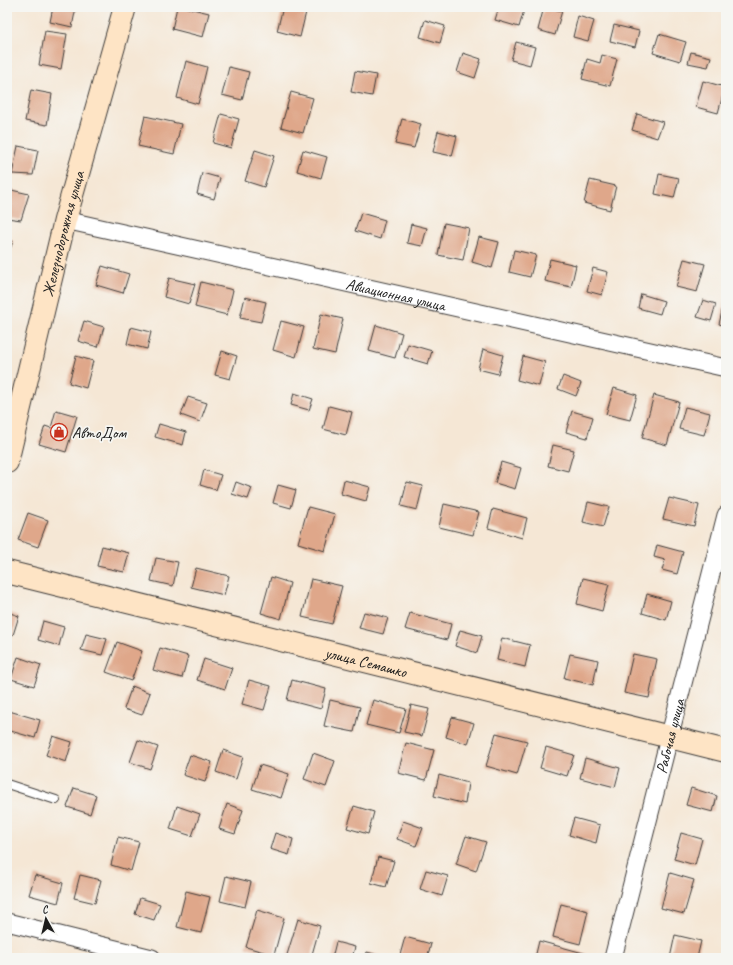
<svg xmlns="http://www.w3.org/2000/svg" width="733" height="965" font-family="Caveat,sans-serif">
  <rect width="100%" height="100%" fill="#f6f6f2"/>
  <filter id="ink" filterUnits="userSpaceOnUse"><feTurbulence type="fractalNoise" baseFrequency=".025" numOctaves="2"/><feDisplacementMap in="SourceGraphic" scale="8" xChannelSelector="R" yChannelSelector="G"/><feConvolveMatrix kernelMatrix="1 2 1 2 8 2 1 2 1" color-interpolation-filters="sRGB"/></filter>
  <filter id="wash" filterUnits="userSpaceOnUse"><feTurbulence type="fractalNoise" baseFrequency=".012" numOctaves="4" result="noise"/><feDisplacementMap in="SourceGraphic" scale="16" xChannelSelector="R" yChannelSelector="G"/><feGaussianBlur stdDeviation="0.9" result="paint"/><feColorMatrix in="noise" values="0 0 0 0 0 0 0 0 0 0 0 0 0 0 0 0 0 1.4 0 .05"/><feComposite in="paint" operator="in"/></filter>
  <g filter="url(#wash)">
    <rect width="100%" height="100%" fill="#f5e7d5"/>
    <g id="blocks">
      <path fill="#dfa78a" d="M53,7H76L72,27L50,22Z
        M177,7H184L209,13L203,37L172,29Z
        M283,7L306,12L300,37L277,31Z
        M499,7H525L519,27L495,20Z
        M544,7L562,11L555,35L538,30Z
        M578,16L594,21L588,41L573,37Z
        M425,20L445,26L440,43L420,37Z
        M614,25L639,31L635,47L610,41Z
        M45,31L67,34L61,69L39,65Z
        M659,34L686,42L680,61L653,53Z
        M516,42L535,47L530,65L511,60Z
        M691,52L711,57L708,67L688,63Z
        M463,53L481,59L475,78L457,72Z
        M602,55L617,59L610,86L582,79L587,59L600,63Z
        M186,61L207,67L198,104L177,98Z
        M229,67L249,72L242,100L222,95Z
        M355,71L376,75L372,96L351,92Z
        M703,81L725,87L718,113L696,107Z
        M31,90L52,94L47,125L25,121Z
        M291,92L313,98L303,133L281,127Z
        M221,114L239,119L231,148L213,143Z
        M637,114L663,122L657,138L632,130Z
        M145,116L181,124L174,154L138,146Z
        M402,119L421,124L414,148L395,144Z
        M438,131L457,136L452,156L433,152Z
        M18,146L38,150L33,175L12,174Z
        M255,150L274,156L264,187L245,181Z
        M303,150L327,157L321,178L297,171Z
        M202,173L220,178L214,199L197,194Z
        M659,174L679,178L674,198L655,194Z
        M590,180L616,186L610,210L584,203Z
        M7,189L29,194L21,220L7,218Z
        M361,213L385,220L380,239L355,231Z
        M444,223L469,228L463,260L438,255Z
        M411,224L427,228L422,246L407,243Z
        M479,237L499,242L492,268L472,262Z
        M7,239L13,241L7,258Z
        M514,250L536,255L530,277L509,272Z
        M550,259L576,265L571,287L545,281Z
        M684,259L705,264L697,292L676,287Z
        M102,266L129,274L123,293L96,285Z
        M593,268L608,272L602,295L587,291Z
        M169,278L195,284L189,304L164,297Z
        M201,282L233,290L227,315L195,307Z
        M641,294L664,301L660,314L638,308Z
        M245,297L266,302L261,322L240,318Z
        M703,300L716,304L711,321L697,317Z
        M724,303H726V326L719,324Z
        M321,314L343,319L335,354L313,349Z
        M84,321L104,327L98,347L78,341Z
        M281,321L304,327L296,357L273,350Z
        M376,325L402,333L395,358L369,351Z
        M131,327L151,332L147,349L127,344Z
        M408,344L432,351L428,364L404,357Z
        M483,349L503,355L498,374L478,369Z
        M222,351L237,356L230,379L215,375Z
        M76,356L93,361L86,388L69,383Z
        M523,356L545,362L539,386L517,380Z
        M563,376L581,383L576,396L558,389Z
        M614,388L637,395L630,420L606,414Z
        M294,393L313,399L309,410L291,405Z
        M654,395L679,402L667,445L642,438Z
        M188,397L207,403L200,422L181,415Z
        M329,406L352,412L346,435L323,429Z
        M685,407L710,413L704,435L679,429Z
        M56,410L77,416L66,452L39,444L45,426L51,428Z
        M572,411L593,417L587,438L566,432Z
        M159,424L186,432L183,445L155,437Z
        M553,445L574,450L568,471L548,466Z
        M501,462L521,468L515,489L495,483Z
        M204,470L221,475L216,490L200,485Z
        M344,480L370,487L366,501L341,494Z
        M236,482L252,488L248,499L232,494Z
        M407,482L423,486L417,510L401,506Z
        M278,485L296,490L291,508L273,503Z
        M669,498L699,505L694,526L663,519Z
        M588,502L609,507L603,527L583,522Z
        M444,504L479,512L473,535L439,527Z
        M308,507L335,514L325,551L298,543Z
        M493,509L527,518L522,538L488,528Z
        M28,513L48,520L38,547L18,540Z
        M657,545L683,552L677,574L662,570L665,560L654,557Z
        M102,546L129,553L124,572L97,566Z
        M156,558L178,562L173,586L151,581Z
        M196,568L229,576L224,595L191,587Z
        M271,577L290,583L281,619L261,613Z
        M583,578L609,584L602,611L577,604Z
        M311,579L342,586L332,624L302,617Z
        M647,594L671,601L666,620L642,613Z
        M7,612L19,616L13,635L7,633Z
        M364,612L388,618L383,634L359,628Z
        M410,613L451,624L447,640L405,629Z
        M43,621L64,627L59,646L38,640Z
        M460,630L482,636L477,653L455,646Z
        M86,634L107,639L102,655L81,650Z
        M502,638L530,645L525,667L497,660Z
        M117,642L142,651L131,681L106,672Z
        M160,648L188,656L182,678L153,670Z
        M570,654L598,660L593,685L564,678Z
        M633,654L657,659L649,698L624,693Z
        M18,657L41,665L34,686L11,679Z
        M204,659L232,668L225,689L197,680Z
        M249,680L271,686L264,710L242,704Z
        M292,680L326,689L321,709L287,700Z
        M132,686L150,693L142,715L124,709Z
        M330,700L360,707L354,732L324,726Z
        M373,700L406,709L399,733L366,725Z
        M411,705L429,709L422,736L404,732Z
        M9,711L40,720L35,738L7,730V718Z
        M452,717L474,723L468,744L446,737Z
        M496,733L527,741L517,775L486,766Z
        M53,736L72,742L66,762L46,755Z
        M138,740L158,747L150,769L130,762Z
        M406,743L434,750L426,780L398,773Z
        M546,747L574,755L567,776L540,768Z
        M223,750L243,757L236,779L216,772Z
        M313,753L335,761L326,787L304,779Z
        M190,755L212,762L205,782L183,775Z
        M585,758L620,768L615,787L580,778Z
        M260,765L289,774L281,798L252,789Z
        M439,775L468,783L465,804L434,796Z
        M74,788L96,795L90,814L67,807Z
        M691,788L717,796L713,812L686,805Z
        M227,804L243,810L235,834L219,829Z
        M177,806L200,814L192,836L170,829Z
        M354,806L374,812L368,834L347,828Z
        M574,818L600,825L596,843L569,835Z
        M403,821L423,828L416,846L397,839Z
        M275,833L293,839L289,855L270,849Z
        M681,833L702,839L695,865L674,859Z
        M466,836L486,842L476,871L456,864Z
        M118,837L139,842L131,871L111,865Z
        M378,857L394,861L386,887L371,883Z
        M426,870L448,876L442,896L420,889Z
        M670,873L694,880L684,914L661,908Z
        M35,875L63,883L58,903L29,895Z
        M80,875L101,880L95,903L74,898Z
        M226,876L251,882L245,907L220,901Z
        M186,891L210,897L201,933L177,927Z
        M140,898L160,904L154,920L135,914Z
        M561,904L588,911L580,944L553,937Z
        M257,910L284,918L274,955L246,947Z
        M298,919L320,926L311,958H286Z
        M675,935L701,941L697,958H670Z
        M405,937L431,944L427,958H412L400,955Z
        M539,941L587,954L585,958H535Z
        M336,942L355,947L352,958H332Z
        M367,952L388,958H365Z"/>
    </g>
  </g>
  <g filter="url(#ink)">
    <use href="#blocks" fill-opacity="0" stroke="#3d3a38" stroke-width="1"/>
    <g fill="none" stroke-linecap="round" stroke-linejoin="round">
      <g stroke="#3d3a38" stroke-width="10">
        <path id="service" d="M7,784L56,800"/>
      </g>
      <g stroke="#3d3a38" stroke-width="19">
        <g id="minor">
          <path id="s1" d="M65,220L726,368"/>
          <path d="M7,922L152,958"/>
          <path id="s2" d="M613,958L726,515"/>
        </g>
      </g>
      <g stroke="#3d3a38" stroke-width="24">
        <g id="secondary">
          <path id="s3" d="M7,462L65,220L125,7"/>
          <path id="s4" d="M7,572L726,751"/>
        </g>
      </g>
      <use href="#service" stroke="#fff" stroke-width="8"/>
      <use href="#minor" stroke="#fff" stroke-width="17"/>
      <use href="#secondary" stroke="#fee4c5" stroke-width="22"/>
    </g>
  </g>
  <defs>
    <g id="shop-ring" transform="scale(0.9)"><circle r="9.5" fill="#f6f6f2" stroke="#c8321e" stroke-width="1.5"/><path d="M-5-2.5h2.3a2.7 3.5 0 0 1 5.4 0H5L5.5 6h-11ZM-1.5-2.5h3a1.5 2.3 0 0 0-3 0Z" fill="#c8321e"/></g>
  </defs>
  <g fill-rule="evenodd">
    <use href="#shop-ring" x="59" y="432"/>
  </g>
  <g text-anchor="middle" stroke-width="3.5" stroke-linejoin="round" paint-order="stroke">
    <g font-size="16" fill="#1c1c1c" stroke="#f6f6f2">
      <text dy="6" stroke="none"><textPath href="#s3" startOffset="235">Железнодорожная улица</textPath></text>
      <text dy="6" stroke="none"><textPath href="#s1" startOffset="339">Авиационная улица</textPath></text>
      <text dy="6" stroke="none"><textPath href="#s4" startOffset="370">улица Семашко</textPath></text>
      <text dy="6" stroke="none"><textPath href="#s2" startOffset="229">Рабочая улица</textPath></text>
    </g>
    <g font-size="16" fill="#1c1c1c" stroke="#f6f6f2" text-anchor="start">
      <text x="72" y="438">АвтоДом</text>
    </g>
  </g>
  <rect width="733" height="965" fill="none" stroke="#f6f6f2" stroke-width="24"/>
  <g transform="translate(46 919) rotate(352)" stroke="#f6f6f2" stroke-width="3" paint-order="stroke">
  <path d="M0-3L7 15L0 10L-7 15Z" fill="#1c1c1c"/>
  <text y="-6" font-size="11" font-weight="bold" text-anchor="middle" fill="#1c1c1c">С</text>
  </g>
</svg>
